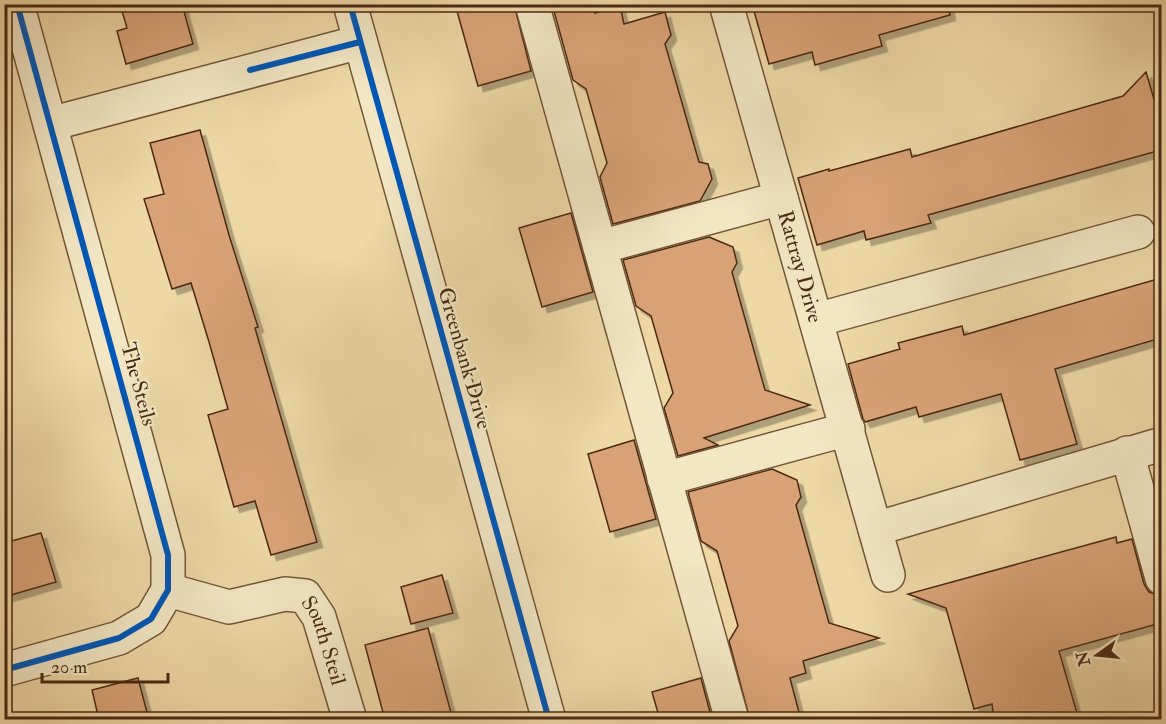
<svg xmlns="http://www.w3.org/2000/svg" width="1166" height="724" font-family="'IM FELL Double Pica',serif">
  <defs>
    <filter id="shadow"><feDropShadow dx="5.5" dy="5.5" stdDeviation="0" flood-color="#0004"/></filter>
  </defs>
  <rect width="100%" height="100%" fill="#edd8a6"/>
  <filter id="stains"><feTurbulence type="fractalNoise" baseFrequency=".00333" numOctaves="4"/><feColorMatrix values="0 0 0 0 .2 0 0 0 0 .09 0 0 0 0 .02 0 0 0 .5 -.17"/></filter>
  <radialGradient id="worn" r=".72"><stop offset=".6" stop-color="#630" stop-opacity="0"/><stop offset="1" stop-color="#630" stop-opacity=".3"/></radialGradient>
  <path fill="#d8a276" stroke="#492a15" stroke-width="1.5" filter="url(#shadow)" d="M120,4H182L193,44L126,64L117,31L127,28Z
    M455,4H514L531,71L478,86Z
    M552,4H592L595,13L620,6L624,24L665,12L671,35L665,44L699,162L708,164L712,179L700,201L613,224L600,177L607,163L586,89L573,80Z
    M752,4H948L950,15L879,35L882,46L815,65L812,52L769,64Z
    M1146,72L1161,123V150L928,215L931,223L866,240L864,231L817,245L798,178L829,169V171L910,149L912,157L1123,96Z
    M200,130L229,235L258,327L255,328L317,542L271,555L255,501L234,507L208,415L228,409L209,342L191,283L172,289L144,199L164,194L150,143Z
    M571,213L593,292L542,307L519,228Z
    M709,237L733,247L737,263L732,272L765,390L810,405L704,438L718,445L678,456L664,408L673,393L651,316L636,306L623,260Z
    M1161,278V338L1055,369L1077,444L1020,460L1001,394L919,417L916,407L865,422L863,419L848,364L900,349L898,343L962,326L964,335Z
    M634,440L656,519L610,532L588,454Z
    M772,469L797,480L801,497L796,505L829,623L879,638L803,661L806,673L790,678L801,720H750L729,641L738,626L717,551L701,541L688,492Z
    M41,533L56,582L4,597V543Z
    M1116,537L1117,543L1132,539L1144,584L1149,592L1161,596V623L1059,651L1079,720H994L992,704L974,709L946,608L908,594Z
    M442,575L453,613L411,624L401,587Z
    M428,628L453,720H385L365,645Z
    M138,678L149,720H99L92,690Z
    M701,678L712,720H660L652,692Z"/>
  <g fill="none" stroke-linecap="round" stroke-linejoin="round">
    <g stroke="#725639" stroke-width="36">
      <g id="minor">
        <path d="M350,4L549,720"/>
        <path d="M532,4L732,720"/>
        <path id="s1" d="M726,4L888,575"/>
        <path d="M50,124L360,42"/>
        <path d="M600,247L781,198"/>
        <path d="M816,320L1138,232"/>
        <path d="M1127,453L1162,578"/>
        <path d="M664,479L848,429"/>
        <path d="M875,529L1162,444"/>
        <path id="s2" d="M168,590L229,607L285,594L305,596L319,617L350,720"/>
        <path d="M4,670L119,638L151,619L168,590V555L17,4"/>
      </g>
    </g>
    <use href="#minor" stroke="#f3e6c5" stroke-width="33"/>
    <g stroke="#f3e6c5" stroke-width="10">
      <path id="cycleway" d="M350,4L549,720
        M250,70L360,42
        M4,670L119,638L151,619L168,590V555L17,4"/>
    </g>
    <use href="#cycleway" stroke="#0057b8" stroke-width="6"/>
  </g>
  <g text-anchor="middle" stroke-width="4.5" stroke-linejoin="round" paint-order="stroke">
    <g font-size="21" fill="#492a15" stroke="#f3e6c5">
      <text dy="7" stroke="none"><textPath href="#s1" startOffset="273">Rattray Drive</textPath></text>
      <text transform="translate(465 358) rotate(74)" y="7">Greenbank Drive</text>
      <text transform="translate(139 384) rotate(75)" y="7">The Steils</text>
      <text dy="7" stroke="none"><textPath href="#s2" startOffset="190">South Steil</textPath></text>
    </g>
  </g>
  <rect width="1166" height="724" fill="none" stroke="#edd8a6" stroke-width="24"/>
  <rect x="6" y="6" width="1154" height="712" fill="none" stroke="#492a15" stroke-width="3"/>
  <rect x="12" y="12" width="1142" height="700" fill="none" stroke="#492a15" stroke-width="1.5"/>
  <g transform="translate(1097 655) rotate(255)" stroke="#f3e6c5" stroke-width="4.5" paint-order="stroke">
  <path d="M0-4.5L10 22L0 15L-10 22Z" fill="#492a15"/>
  <text y="-9" font-size="16" font-weight="bold" text-anchor="middle" fill="#492a15">N</text>
  </g>
  <path d="M42 673v9h126v-9" fill="none" stroke="#492a15" stroke-width="3"/>
  <text x="51" y="673" font-size="18" fill="#492a15" stroke="#f3e6c5" stroke-width="4.5" paint-order="stroke">20 m</text>
  <rect width="100%" height="100%" filter="url(#stains)"/>
  <rect width="100%" height="100%" fill="url(#worn)"/>
</svg>
